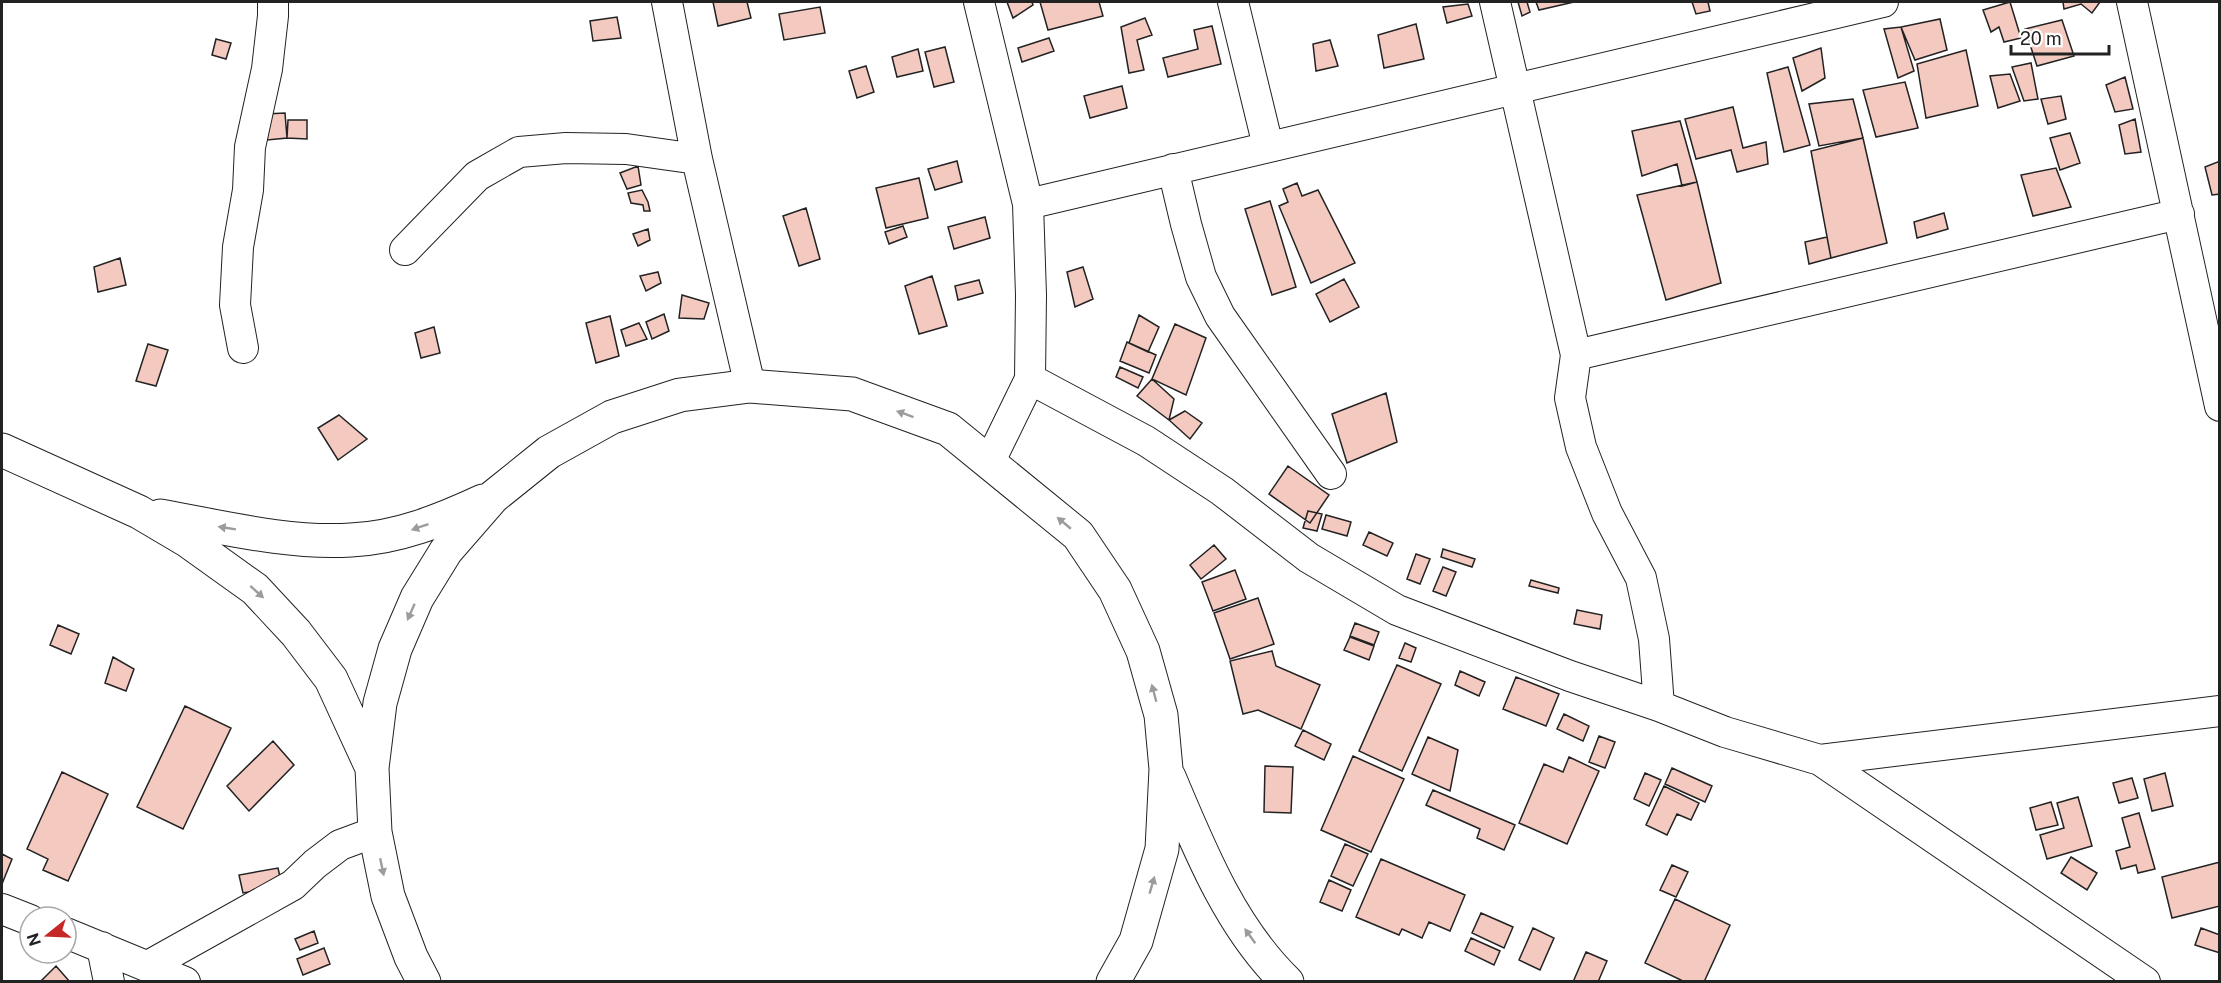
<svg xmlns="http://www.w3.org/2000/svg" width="2221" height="983" font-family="'Public Sans',sans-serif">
  <rect width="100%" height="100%" fill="#fff"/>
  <path fill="#f3c9c0" stroke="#222" stroke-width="1.5" d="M713,2H747L751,18L718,26Z
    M1007,2H1032L1033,5L1013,18Z
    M1040,2H1099L1103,16L1048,30Z
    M1518,2H1527L1530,12L1522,16Z
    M1536,2H1574L1539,10Z
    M1692,2H1708L1710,11L1696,14Z
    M2010,2L2021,38L2004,42L1999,27L1991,32L1983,10Z
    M2063,2H2100L2092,13L2081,4L2064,9Z
    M1468,4L1472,16L1447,23L1443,7Z
    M820,7L825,33L784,40L779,14Z
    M617,17L621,38L593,41L590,21Z
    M1145,18L1152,35L1137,40L1144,70L1129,73L1121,27Z
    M1940,19L1947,50L1915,60L1901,27Z
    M2062,20L2074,56L2037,66L2025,29Z
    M1416,24L1424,59L1384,68L1378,35Z
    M1212,26L1221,64L1168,77L1163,58L1198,49L1194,30Z
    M1901,27L1914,71L1898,78L1884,29Z
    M1049,38L1054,51L1022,62L1018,48Z
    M216,39L231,43L226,59L212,55Z
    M1330,40L1338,66L1316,71L1313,44Z
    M945,47L954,82L934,87L925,52Z
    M1821,48L1825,78L1802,91L1793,58Z
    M918,49L923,71L897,77L892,57Z
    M1966,50L1978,106L1926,118L1917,64Z
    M2031,63L2038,99L2024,101L2012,67Z
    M866,66L874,92L857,98L849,71Z
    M1788,67L1810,145L1784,152L1767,73Z
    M2010,74L2020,101L1998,108L1990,76Z
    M2125,77L2133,109L2115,112L2106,85Z
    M1905,82L1918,128L1876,137L1863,90Z
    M1122,86L1127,108L1090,118L1084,96Z
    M2061,96L2066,119L2048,124L2041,99Z
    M1853,99L1863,138L1819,146L1809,104Z
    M1733,107L1743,148L1766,142L1768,164L1737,172L1731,150L1696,159L1685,119Z
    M285,113L287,138L267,140L265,114Z
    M2135,119L2141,152L2125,154L2119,125Z
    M288,120H307V139L287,138Z
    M1680,121L1697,182L1682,186L1677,164L1642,176L1632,131Z
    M2070,133L2080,163L2060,170L2050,138Z
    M1863,138L1887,243L1831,258L1811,151Z
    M957,161L962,182L935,190L928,169Z
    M2220,161V194L2212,195L2205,167Z
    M638,166L641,185L627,189L620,173Z
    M2056,168L2071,207L2033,216L2021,175Z
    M919,178L928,218L886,228L876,188Z
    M1697,182L1721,283L1666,300L1637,195Z
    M1297,183L1302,196L1318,190L1355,263L1311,283L1279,206L1288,202L1283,189Z
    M642,190L648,202L650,211H644L643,205L631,203L628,193Z
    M1270,201L1296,287L1272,295L1245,209Z
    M806,208L820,259L799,266L783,216Z
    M1944,213L1948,229L1917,238L1914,222Z
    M985,217L990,238L954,249L948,227Z
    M903,226L907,237L889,244L885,232Z
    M648,229L650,240L638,246L633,234Z
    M1827,237L1831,258L1809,264L1805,242Z
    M120,258L126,285L98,292L94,267Z
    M1083,267L1093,299L1075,307L1067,272Z
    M658,272L661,283L646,291L640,276Z
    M932,276L947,326L919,334L905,286Z
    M1344,279L1359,307L1330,322L1316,294Z
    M979,280L983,293L958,300L955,286Z
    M682,295L709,303L704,319L679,318Z
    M664,314L669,331L652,339L646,322Z
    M1139,315L1159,327L1148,352L1129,343Z
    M610,316L619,356L596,363L586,323Z
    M639,323L647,339L626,346L621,330Z
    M1175,324L1206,338L1186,395L1152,379Z
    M434,327L440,353L421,358L415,333Z
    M1127,342L1156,355L1149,373L1120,361Z
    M148,344L168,350L156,386L136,381Z
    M1120,367L1143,377L1138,388L1116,377Z
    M1152,379L1174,399L1169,420L1137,396Z
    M1386,393L1397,442L1347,463L1332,414Z
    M1185,411L1202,423L1190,439L1169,420Z
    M339,415L367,439L338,460L318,428Z
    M1288,466L1329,495L1310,523L1269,494Z
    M1308,511L1322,514L1317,531L1303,528Z
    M1326,515L1351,522L1347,536L1322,529Z
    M1369,532L1393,543L1387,556L1363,545Z
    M1214,545L1226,559L1201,579L1190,565Z
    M1443,549L1475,559L1472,567L1441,557Z
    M1416,554L1430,559L1420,584L1407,579Z
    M1443,567L1456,572L1446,596L1433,591Z
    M1235,570L1246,599L1213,611L1202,582Z
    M1531,580L1559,588L1558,593L1529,586Z
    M1258,598L1274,644L1230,659L1214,613Z
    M1577,610L1602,615L1600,629L1574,624Z
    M1355,623L1379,632L1374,645L1350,636Z
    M58,625L79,634L71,654L50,645Z
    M1350,637L1374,646L1369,660L1344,650Z
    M1405,643L1416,648L1411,662L1399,658Z
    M1272,651L1276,666L1320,685L1301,729L1258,710L1243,714L1230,661Z
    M113,657L134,669L126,691L105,683Z
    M1397,665L1441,684L1402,771L1359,751Z
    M1460,671L1485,682L1479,696L1455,685Z
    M1516,677L1559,694L1546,726L1503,709Z
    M185,706L231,728L183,829L137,807Z
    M1564,714L1589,726L1583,741L1557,729Z
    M1303,730L1331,744L1324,760L1295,746Z
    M1599,736L1615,742L1605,768L1589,762Z
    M1428,737L1458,750L1450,791L1412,774Z
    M273,741L294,765L249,811L227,786Z
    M1353,756L1404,779L1371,852L1321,830Z
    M1569,757L1599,771L1567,844L1519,823L1544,764L1563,772Z
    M1265,766L1293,767L1291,813L1264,812Z
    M1672,768L1712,786L1705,802L1665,784Z
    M62,772L108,794L68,881L43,870L48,859L27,849Z
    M1645,773L1661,780L1649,806L1634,799Z
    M2165,773L2173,806L2152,811L2144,779Z
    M2132,778L2138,798L2119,803L2113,783Z
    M1664,786L1699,803L1691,820L1677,814L1667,835L1646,825Z
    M1433,790L1515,825L1504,850L1477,838L1480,829L1426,805Z
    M2078,797L2092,846L2047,859L2040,835L2064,828L2057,803Z
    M2051,802L2058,825L2036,830L2030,808Z
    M2139,813L2155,869L2138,873L2136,865L2121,869L2116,851L2130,847L2122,818Z
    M1345,844L1368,854L1353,886L1331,876Z
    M2,854L12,859L2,884Z
    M2071,857L2097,873L2087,890L2061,873Z
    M1381,859L1465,895L1450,931L1429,922L1422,938L1402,929L1399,935L1356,917Z
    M2220,862V906L2172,918L2162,877Z
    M1672,865L1688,872L1676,897L1660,890Z
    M278,868L282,886L243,893L239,875Z
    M1329,880L1351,890L1342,911L1320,902Z
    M1675,899L1730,925L1704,982H1685L1645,963Z
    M1481,913L1513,927L1504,948L1472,933Z
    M1533,928L1554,938L1540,970L1519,960Z
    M2201,928L2220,935V953L2195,945Z
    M314,931L318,943L300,950L295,939Z
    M1471,938L1500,951L1494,965L1465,951Z
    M324,948L330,964L303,975L297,959Z
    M1586,952L1607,961L1598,982H1573Z
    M56,966L70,982H40Z"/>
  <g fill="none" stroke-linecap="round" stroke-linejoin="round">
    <g stroke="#222" stroke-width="32">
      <path id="street" d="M667,2L697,159L750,386
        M979,2L1028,204L1031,295L1030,379L1146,441L1222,491L1309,558L1397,610L1570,676L1659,706L1725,732L1820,760L2145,982
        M1233,2L1268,146
        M1495,2L1576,355L1570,398L1581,447L1607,513L1641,578L1654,639L1659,706
        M2132,2L2220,406
        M1173,169L1186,224L1201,277L1220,316L1331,474
        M1028,204L1883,2
        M405,250L477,176L519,152L566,148L626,149L697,159
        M243,348L235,305L238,247L248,190L250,147L267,69L273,16V2
        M1576,355L2179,214
        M990,461L1030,379
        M1820,760L2220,711
        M2,909L30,920
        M66,933L185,982
        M102,947L109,982
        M148,966L293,885L315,864L340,845L375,832"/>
    </g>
    <g stroke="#222" stroke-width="35">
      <path id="secondary" d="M2,450L139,512L188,541L255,589L296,633L331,679L372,768
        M160,516C222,527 288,544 351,540C398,538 442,520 483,501
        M1169,777C1199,848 1230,927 1287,982
        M424,982L411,957L388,896L375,832L372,768L380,703L395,649L417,598L446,551L493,497L549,452L612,417L680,395L750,386L852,394L948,429L1078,535L1115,590L1143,651L1161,715L1166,769L1162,849L1136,941L1113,982"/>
    </g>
    <use href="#street" stroke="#fff" stroke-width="30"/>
    <use href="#secondary" stroke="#fff" stroke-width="33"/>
  </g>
  <defs><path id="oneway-solid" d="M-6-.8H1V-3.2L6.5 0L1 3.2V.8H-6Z" transform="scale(1.5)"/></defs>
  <g fill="#9c9c9c">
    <use href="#oneway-solid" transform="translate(905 414) rotate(-160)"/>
    <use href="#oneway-solid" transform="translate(1064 523) rotate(-140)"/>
    <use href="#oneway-solid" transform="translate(420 527) rotate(161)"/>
    <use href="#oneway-solid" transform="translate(227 528) rotate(-171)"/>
    <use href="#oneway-solid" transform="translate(257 592) rotate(42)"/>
    <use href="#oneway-solid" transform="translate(411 612) rotate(114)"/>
    <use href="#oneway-solid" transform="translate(1154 693) rotate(-105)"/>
    <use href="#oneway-solid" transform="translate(382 867) rotate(78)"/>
    <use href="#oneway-solid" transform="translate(1152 885) rotate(-74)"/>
    <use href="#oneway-solid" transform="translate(1250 936) rotate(-126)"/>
  </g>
  <rect width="2221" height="983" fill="none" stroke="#222222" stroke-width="6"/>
  <g transform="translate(48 935) rotate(252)"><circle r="28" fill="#ffffff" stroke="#a7a7a7" stroke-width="1.5"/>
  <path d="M0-4.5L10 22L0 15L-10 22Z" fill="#c62828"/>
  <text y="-9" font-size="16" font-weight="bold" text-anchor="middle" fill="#222222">N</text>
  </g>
  <path d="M2011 45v9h98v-9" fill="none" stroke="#222222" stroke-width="3"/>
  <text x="2020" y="45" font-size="18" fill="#222222" stroke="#ffffff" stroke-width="4.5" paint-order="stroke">20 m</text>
</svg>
